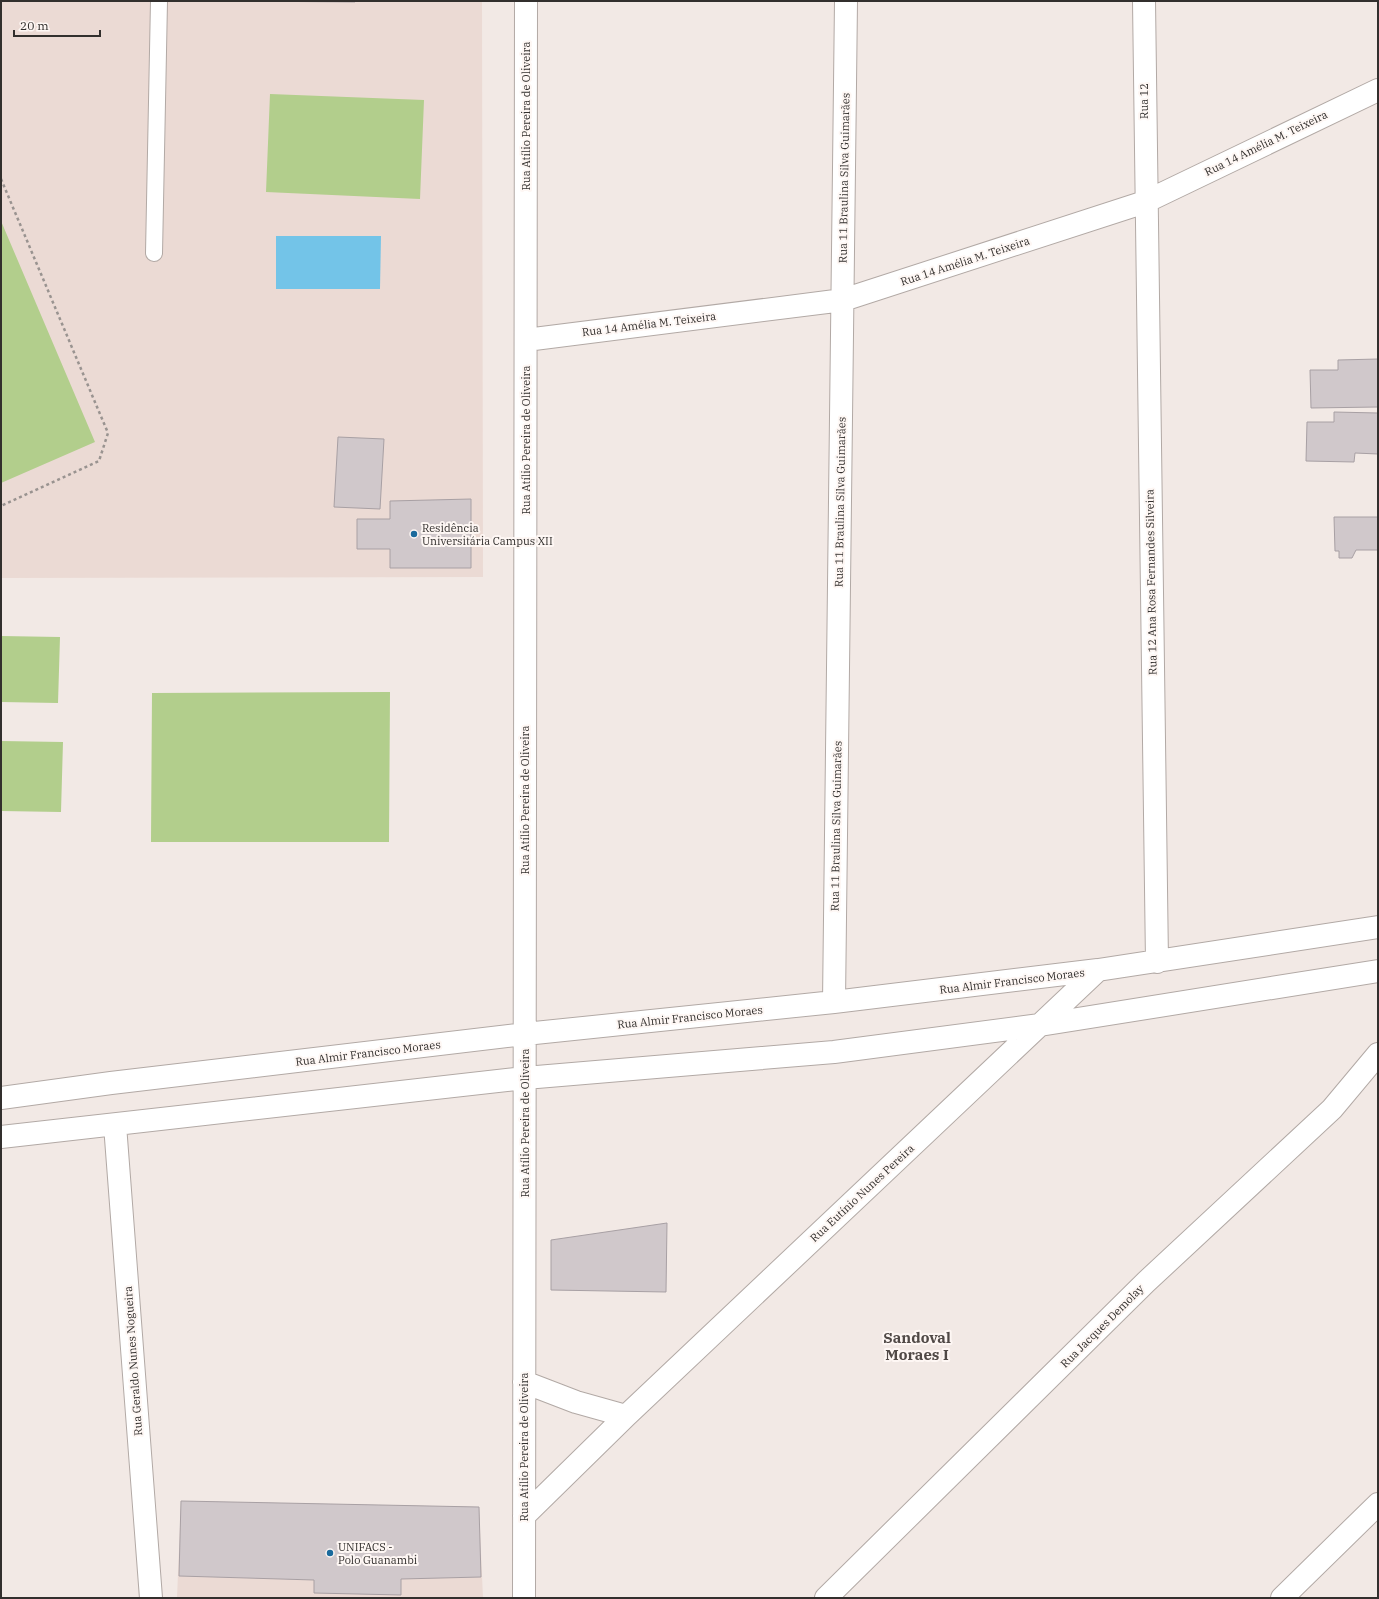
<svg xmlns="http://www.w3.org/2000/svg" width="1379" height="1599" font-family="'IBM Plex Serif',serif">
  <rect width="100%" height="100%" fill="#f2e9e5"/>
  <path fill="#ebdad4" d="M1,1H482L483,577L1,578Z
    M181,1501L479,1507L483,1598H177Z"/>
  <path fill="#b2ce8c" d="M270,94L424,100L420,199L266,192Z
    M1,221L95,442L1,483Z
    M1,636L60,637L58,703L1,702Z
    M390,692L389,842H151L152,693Z
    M1,741L63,742L61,812L1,811Z"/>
  <path fill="#73c4e8" d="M276,236H381L380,289H276Z"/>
  <path fill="#d0c8cb" stroke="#a8a0a4" d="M239,1H355V2Z
    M1378,359V407L1311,408L1310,370H1338V360Z
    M1334,412L1378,413V454L1355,453L1354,462L1306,461L1307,422H1334Z
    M338,437L384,439L380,509L334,507Z
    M471,499V568H390V549H357V519H390V501Z
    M1334,517H1378V550H1356L1352,558H1339V551H1335Z
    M667,1223L666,1292L551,1290V1240Z
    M181,1501L479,1507L481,1577L401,1579V1595L314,1593V1580L179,1576Z"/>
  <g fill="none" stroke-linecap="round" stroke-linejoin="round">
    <g stroke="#b2a9a5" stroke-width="18">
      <path id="service" d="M154,253L159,1"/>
    </g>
    <g stroke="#b2a9a5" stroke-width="24">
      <path id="minor" d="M1144,1L1157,962
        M526,340L843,300L1145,202L1378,90
        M834,1002L846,1
        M1,1098L111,1083L525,1034L834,1002L1098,970L1378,927
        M115,1125L151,1598
        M1,1137L525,1078L834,1052L1040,1025L1378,971
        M524,1382L576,1402L626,1416
        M524,1516L626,1416L1098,970
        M524,1598L526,1
        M826,1598L1146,1282L1332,1109L1378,1054
        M1282,1598L1378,1504"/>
    </g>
    <path stroke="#999390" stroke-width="2.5" stroke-dasharray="3 3" stroke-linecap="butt" d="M1,179L108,433L99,461L1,506"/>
    <use href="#service" stroke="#fff" stroke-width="16"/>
    <use href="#minor" stroke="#fff" stroke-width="22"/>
  </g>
  <g fill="#1a6a9c" stroke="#fef7f4" stroke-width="1.5">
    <circle cx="414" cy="534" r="4"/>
    <circle cx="330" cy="1553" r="4"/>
  </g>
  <g text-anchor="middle" stroke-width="4" stroke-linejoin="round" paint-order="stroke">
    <g font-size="11" fill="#322f2d" stroke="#fef7f4">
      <text transform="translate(1144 101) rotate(-90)" y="4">Rua 12</text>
      <text transform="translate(526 116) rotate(-90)" y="4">Rua Atílio Pereira de Oliveira</text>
      <text transform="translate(1266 143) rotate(-26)" y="4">Rua 14 Amélia M. Teixeira</text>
      <text transform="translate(844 178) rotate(-89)" y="4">Rua 11 Braulina Silva Guimarães</text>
      <text transform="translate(965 261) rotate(-18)" y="4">Rua 14 Amélia M. Teixeira</text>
      <text transform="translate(649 324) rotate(-7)" y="4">Rua 14 Amélia M. Teixeira</text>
      <text transform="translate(526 440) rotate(-90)" y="4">Rua Atílio Pereira de Oliveira</text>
      <text transform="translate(840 502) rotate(-89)" y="4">Rua 11 Braulina Silva Guimarães</text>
      <text transform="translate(1151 582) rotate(-91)" y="4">Rua 12 Ana Rosa Fernandes Silveira</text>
      <text transform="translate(525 800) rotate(-90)" y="4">Rua Atílio Pereira de Oliveira</text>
      <text transform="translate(836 826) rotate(-89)" y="4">Rua 11 Braulina Silva Guimarães</text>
      <text transform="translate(1012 981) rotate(-7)" y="4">Rua Almir Francisco Moraes</text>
      <text transform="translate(690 1017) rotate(-6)" y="4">Rua Almir Francisco Moraes</text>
      <text transform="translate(368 1053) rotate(-7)" y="4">Rua Almir Francisco Moraes</text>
      <text transform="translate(525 1123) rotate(-90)" y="4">Rua Atílio Pereira de Oliveira</text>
      <text transform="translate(862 1193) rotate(-43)" y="4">Rua Eutínio Nunes Pereira</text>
      <text transform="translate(1102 1326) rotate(-45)" y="4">Rua Jacques Demolay</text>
      <text transform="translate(133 1361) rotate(-94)" y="4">Rua Geraldo Nunes Nogueira</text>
      <text transform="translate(524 1447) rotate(-90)" y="4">Rua Atílio Pereira de Oliveira</text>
    </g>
    <g font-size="11" fill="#322f2d" stroke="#fef7f4" text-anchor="start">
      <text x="422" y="532">Residência<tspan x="422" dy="13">Universitária Campus XII</tspan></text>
      <text x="338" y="1551">UNIFACS -<tspan x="338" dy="13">Polo Guanambi</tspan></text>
    </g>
    <g font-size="15" font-weight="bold" fill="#504946" stroke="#fef7f4">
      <text x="917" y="1343">Sandoval<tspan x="917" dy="17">Moraes I</tspan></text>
    </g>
  </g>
  <rect width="1379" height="1599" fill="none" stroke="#322f2d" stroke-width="4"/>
  <path d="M14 30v6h86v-6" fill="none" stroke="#322f2d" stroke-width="2"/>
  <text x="20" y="30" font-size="12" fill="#322f2d" stroke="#fef7f4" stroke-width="3" paint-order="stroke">20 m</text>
</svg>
